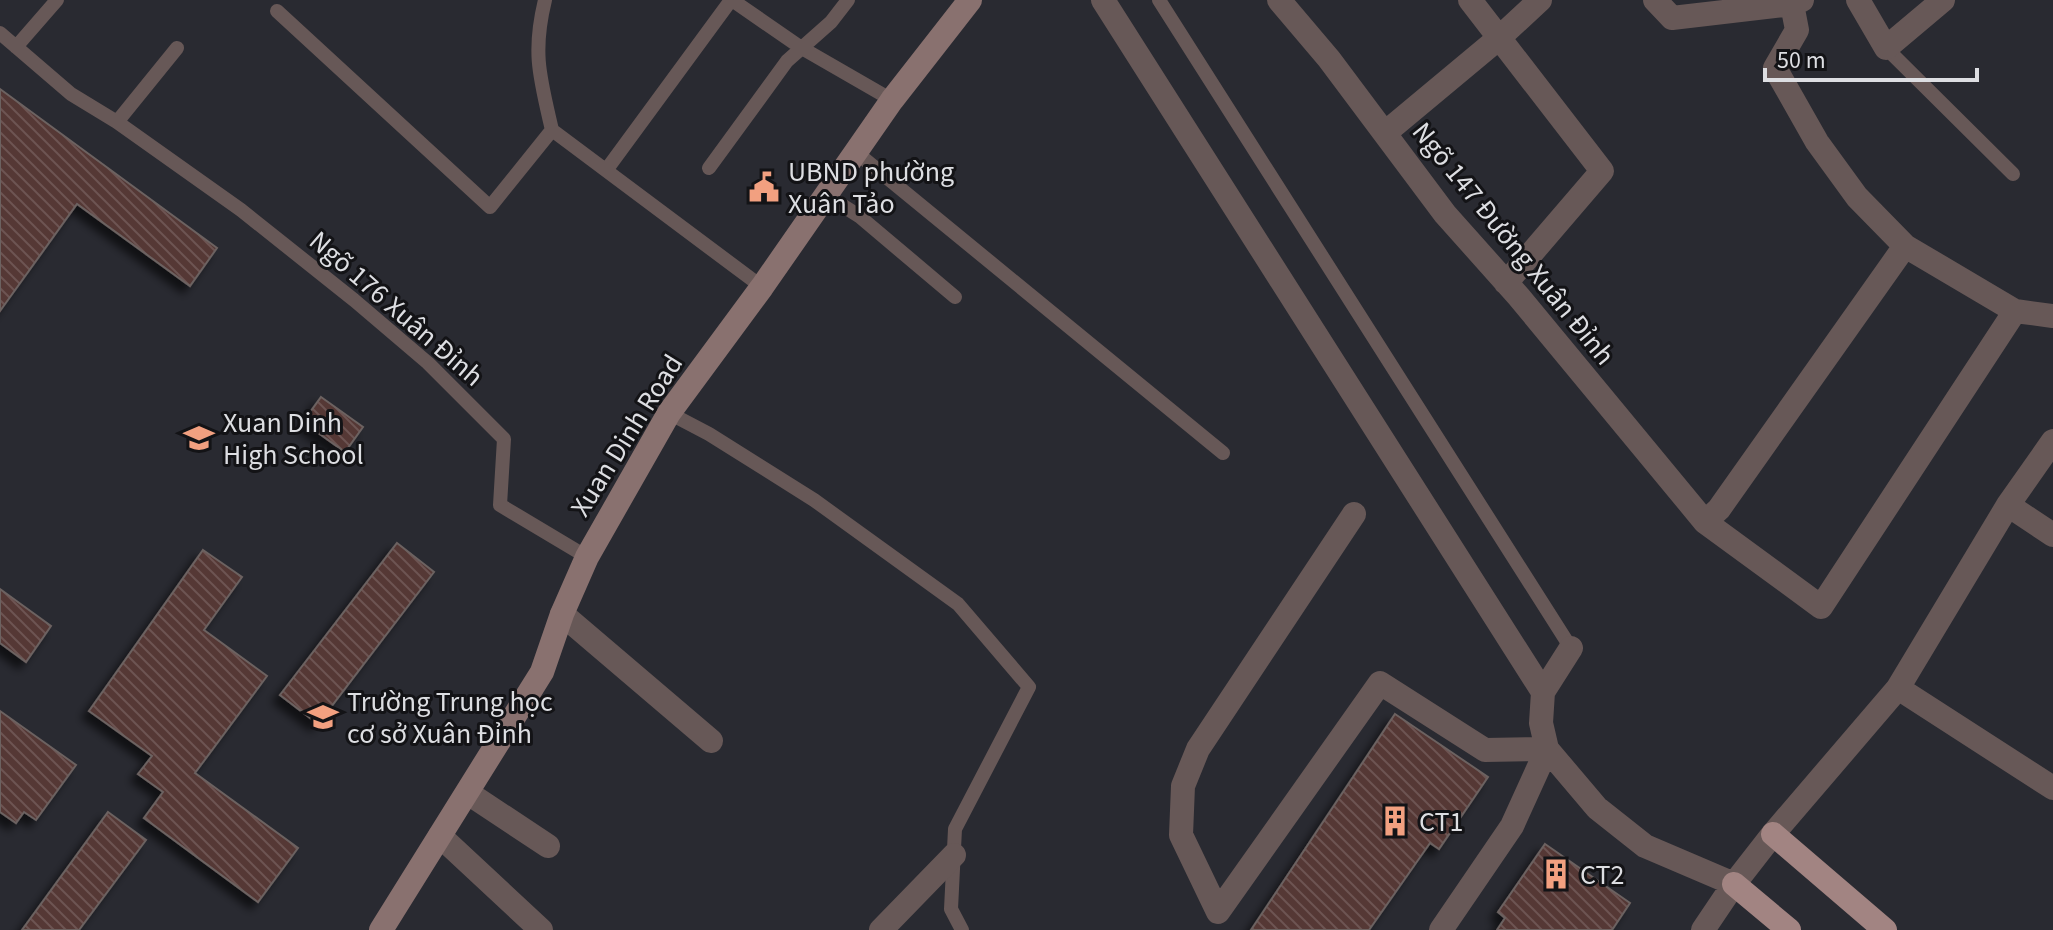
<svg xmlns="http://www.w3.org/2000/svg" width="2053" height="930" font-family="'Source Sans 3',sans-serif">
  <defs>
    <pattern id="building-back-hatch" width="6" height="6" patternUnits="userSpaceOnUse" patternTransform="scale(2)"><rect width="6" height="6" fill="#553735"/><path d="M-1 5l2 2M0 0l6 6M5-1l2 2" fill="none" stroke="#6d5452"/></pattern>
    <filter id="shadow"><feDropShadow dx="-7" dy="7" stdDeviation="4" flood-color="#0009"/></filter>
  </defs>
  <rect width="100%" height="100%" fill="#292a31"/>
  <path fill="url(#building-back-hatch)" stroke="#6c6261" stroke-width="2" filter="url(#shadow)" d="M0,89L217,248L190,286L77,204L0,311Z
    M321,397L363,427L345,452L303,422Z
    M397,543L434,572L318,724L280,695Z
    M203,550L242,577L204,630L267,676L195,773L298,848L258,902L144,818L163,792L138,774L152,756L89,711Z
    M0,589L51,626L26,662L0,643Z
    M0,711L76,765L36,820L24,812L16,823L0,812Z
    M1395,714L1488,777L1439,849L1430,843L1369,930H1251Z
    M108,812L146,840L79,930H22Z
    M1545,844L1630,903L1612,930H1497L1505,918L1498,912Z"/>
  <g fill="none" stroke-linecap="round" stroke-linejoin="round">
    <path stroke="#675857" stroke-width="14" d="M545,0C532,53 540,78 552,130L762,287
      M732,0L800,47L892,100
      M1159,0L1571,648
      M277,11L490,207L552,130
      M0,33L71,94L117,122L241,210L354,300L428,363L504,439L500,505L587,557
      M16,47L57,0
      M1886,48L2013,174
      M117,122L177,48
      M857,153L1223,453
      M709,168L787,61L831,22L848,0
      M607,169L731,0
      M826,195L859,216L955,297
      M669,413L709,434L814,500L958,604L1029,687L955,829L951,909L962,930"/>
    <path stroke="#675857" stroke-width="24" d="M1103,0L1543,692
      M1279,0L1329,59L1445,214L1519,297L1705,522L1821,607L2015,311
      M1470,0L1602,171L1506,283
      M1655,0L1672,18L1792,4L1802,0
      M1858,0L1886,48L1943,0
      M1792,4L1797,30L1775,68L1817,142L1857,197L1905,246L2015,311L2053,316
      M1385,133L1499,38L1540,0
      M2008,505L2053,535
      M1354,514L1198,749L1183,786L1181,835L1218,912L1380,683L1485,750L1547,749L1597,808L1645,846L1734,884
      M1705,522L1719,509L1905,246
      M562,614L711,741
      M1898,688L2053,788
      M468,793L548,846
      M440,836L541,930
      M881,930L954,855
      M1441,930L1512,826L1547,749L1541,723L1543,692L1571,648
      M1703,930L1734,884L1773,834L1898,688L2008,505L2053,441"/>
    <path stroke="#89716f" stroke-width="24" d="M381,930L542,672L562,614L587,557L669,413L762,287L892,100L970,0"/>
    <path stroke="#a28482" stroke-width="24" d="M1773,834L1885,930
      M1734,884L1789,930"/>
  </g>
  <defs>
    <g id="civic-bare" transform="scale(2.4)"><path d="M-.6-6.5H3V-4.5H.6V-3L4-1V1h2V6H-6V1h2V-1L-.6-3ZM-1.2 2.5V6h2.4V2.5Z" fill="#f2a080" stroke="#131316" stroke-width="2.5" paint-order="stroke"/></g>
    <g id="school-bare" transform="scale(2.4)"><path d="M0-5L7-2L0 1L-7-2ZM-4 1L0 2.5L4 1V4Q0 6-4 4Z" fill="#f2a080" stroke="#131316" stroke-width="2.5" paint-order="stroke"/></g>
    <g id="building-bare" transform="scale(2.4)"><path d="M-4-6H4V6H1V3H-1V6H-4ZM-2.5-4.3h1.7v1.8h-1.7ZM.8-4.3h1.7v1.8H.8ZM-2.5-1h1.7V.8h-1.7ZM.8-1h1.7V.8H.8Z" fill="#f2a080" stroke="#131316" stroke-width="2.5" paint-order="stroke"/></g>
  </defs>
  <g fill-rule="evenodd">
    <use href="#civic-bare" x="764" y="187"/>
    <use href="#school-bare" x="199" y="438"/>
    <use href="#school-bare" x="323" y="717"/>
    <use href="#building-bare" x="1395" y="821"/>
    <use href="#building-bare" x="1556" y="874"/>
  </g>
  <g text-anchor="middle" stroke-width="6" stroke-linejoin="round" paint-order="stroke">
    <g font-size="28" fill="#dddee2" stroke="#131316" text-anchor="start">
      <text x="788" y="181">UBND phường<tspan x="788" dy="32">Xuân Tảo</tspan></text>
      <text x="223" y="432">Xuan Dinh<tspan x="223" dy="32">High School</tspan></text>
      <text x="347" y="711">Trường Trung học<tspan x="347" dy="32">cơ sở Xuân Đỉnh</tspan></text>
      <text x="1419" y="831">CT1</text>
      <text x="1580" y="884">CT2</text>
    </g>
    <g font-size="28" fill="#dddee2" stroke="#131316">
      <text transform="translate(1514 243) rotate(51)" y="10">Ngõ 147 Đường Xuân Đỉnh</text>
      <text transform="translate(397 308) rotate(41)" y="10">Ngõ 176 Xuân Đỉnh</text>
      <text transform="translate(626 435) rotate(-58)" y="10">Xuan Dinh Road</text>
    </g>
  </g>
  <path d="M1765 68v12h212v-12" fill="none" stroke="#dddee2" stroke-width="4"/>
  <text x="1777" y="68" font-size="24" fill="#dddee2" stroke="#131316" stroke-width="6" paint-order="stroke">50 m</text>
</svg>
